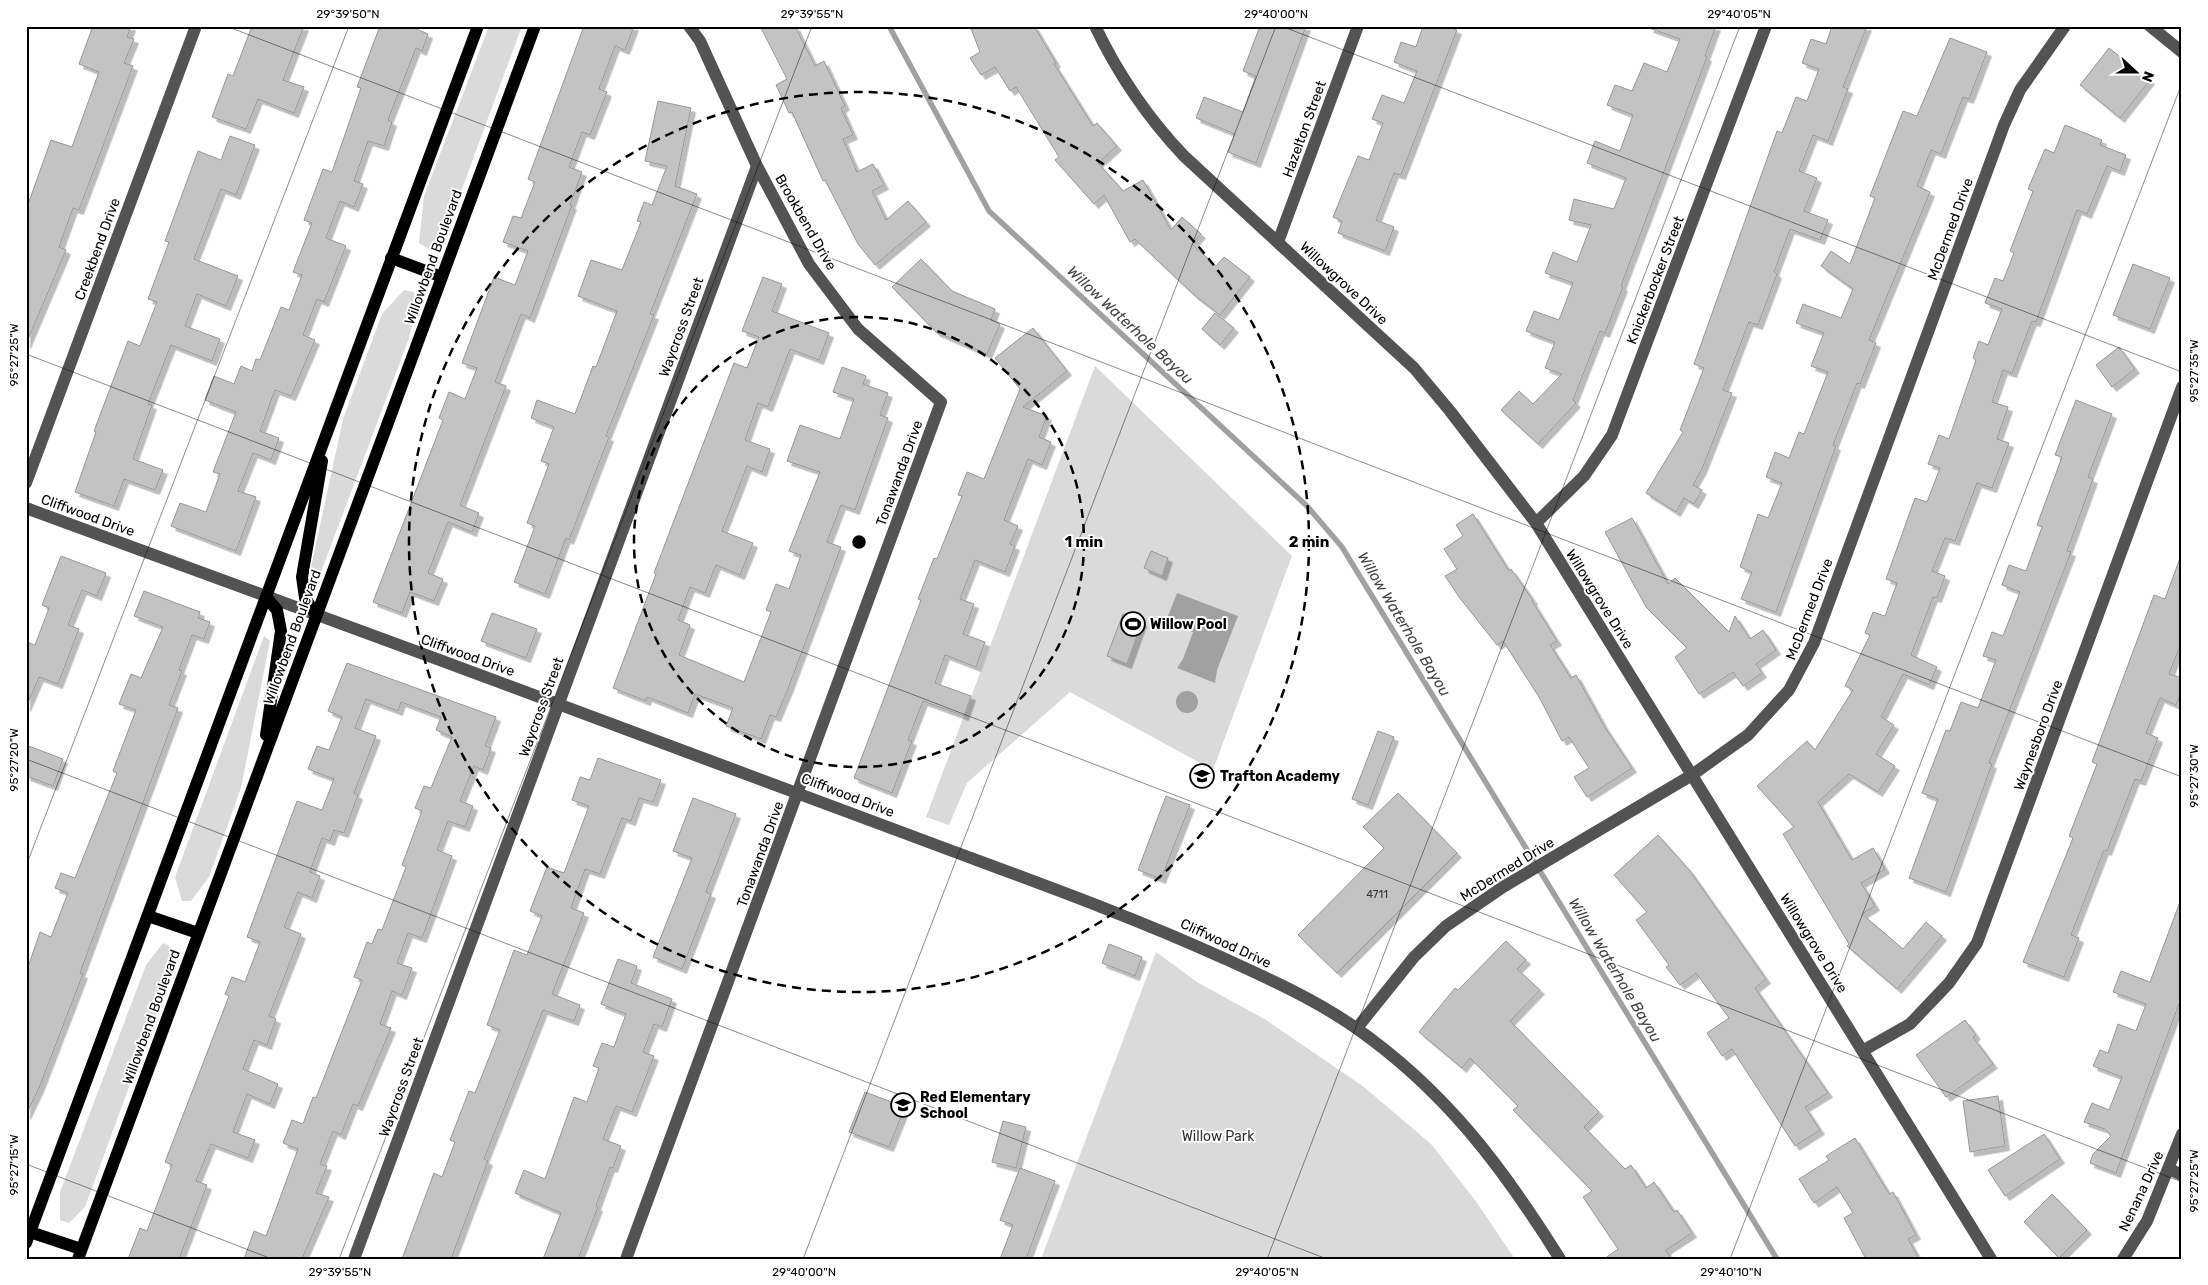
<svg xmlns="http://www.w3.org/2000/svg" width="2208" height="1285" font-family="Rubik,sans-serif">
  <defs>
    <filter id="shadow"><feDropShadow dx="4.5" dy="4.5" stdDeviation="0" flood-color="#0004"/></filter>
  </defs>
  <rect width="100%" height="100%" fill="#fff"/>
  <path fill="#dadada" d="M489,26H522L448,227L429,249L419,243L424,196Z
    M404,290L414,292L416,313L408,341L321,572H310L343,419L382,314Z
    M1095,366L1292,556L1213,770L1070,692L967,783L949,825L926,817Z
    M264,636L270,641L241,788L209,877L191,901H182L175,877Z
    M163,943L171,947L159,1005L85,1207L69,1223L60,1220V1192L146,965Z
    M1156,952L1197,982L1266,1020L1364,1087L1431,1144L1475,1200L1515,1259H1041Z"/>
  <path fill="#a1a1a1" d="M1177,593L1238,616L1217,670L1215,683L1177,668L1183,659L1193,632L1166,621Z
    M1176 702a11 11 0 1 1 22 0a11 11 0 1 1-22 0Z"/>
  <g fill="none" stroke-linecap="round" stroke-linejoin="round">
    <path stroke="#a1a1a1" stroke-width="5.5" d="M889,26L989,211L1307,506L1342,547L1777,1259"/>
  </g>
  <path fill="#c3c3c3" stroke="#979797" filter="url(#shadow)" d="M93,26H131L127,37L134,39L124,63L133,66L79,210L73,208L59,247L66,250L26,344V210L51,140L72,147L99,72L79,64Z
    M252,26H304L283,80L304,87L294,113L258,99L246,129L212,117L228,74L233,76Z
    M380,26H409L428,34L422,51L416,48L388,120L392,122L384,146L368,141L354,181L363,184L354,207L340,201L326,238L346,246L324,302L317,299L303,335L315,340L291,396L275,390L260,431L279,438L271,460L253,453L238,491L256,497L236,551L171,526L180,503L206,512L220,474L213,472L236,412L205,400L214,376L234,384L241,366L252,371L256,359L260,360L281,307L289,310L302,275L293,272L312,223L304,220L323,169L332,172L361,88L357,87Z
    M584,26H634L625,50L615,46L599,89L607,92L590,135L582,132L569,167L582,172L570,205H572L530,318L521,314L495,382L506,386L460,505L479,513L472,532L448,522L428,573L443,579L434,601L410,592L402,613L373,602L443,420L439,418L449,392L465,399L477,368L462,363L494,277L515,285L528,251L503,242L513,216L521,218L535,182L528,179Z
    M760,26H795L815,66L824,61L845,106L841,108L853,135L843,139L857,172L873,164L884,185L872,191L886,220L908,201L926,222L875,265L858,244L825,180L823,181L792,112L789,113L776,85L787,79Z
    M970,26H1034L1056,63L1054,64L1093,126L1097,123L1117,146L1098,163L1123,191L1143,180L1171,230L1182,217L1201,234L1192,244L1216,266L1224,257L1250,277L1220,315L1194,295L1135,239L1130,242L1104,195L1094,204L1055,160L1059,157L1016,87L1010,91L995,67L981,75L970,58L980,52Z
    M1260,26H1306L1256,163L1228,152L1235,134L1196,118L1204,97L1243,112L1256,76L1243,71Z
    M1423,26H1447L1457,30L1401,175L1394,173L1376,220L1394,227L1385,251L1338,233L1342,221L1333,217L1358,156L1369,160L1383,123L1372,119L1382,95L1404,103L1417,71L1394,62L1401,42L1416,47Z
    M1650,26H1716L1705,56L1707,57L1621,286L1623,287L1605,333L1600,331L1573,400L1576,403L1538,444L1501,410L1519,391L1533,404L1562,374L1545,368L1555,342L1526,331L1534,311L1559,320L1573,283L1545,273L1553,252L1577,262L1591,225L1569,220L1574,199L1614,209L1626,178L1587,163L1595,141L1620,151L1633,115L1607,105L1615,85L1632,91L1644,63L1667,72L1680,39L1649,28Z
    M1832,26H1867L1843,87L1848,89L1828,141L1813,135L1799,171L1817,178L1804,211L1828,220L1820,240L1790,229L1774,272L1777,274L1758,325L1749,322L1723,390L1732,393L1702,469L1693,485L1702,490L1694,504L1684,498L1676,512L1646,493L1683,432L1680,430L1704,368L1694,364L1777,131L1782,133L1796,97L1807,101L1819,69L1802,63L1811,39L1826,44Z
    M1950,38L1987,52L1969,99L1963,97L1941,154L1931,150L1917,186L1930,192L1869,340L1876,343L1860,384L1857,383L1833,445L1836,446L1776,612L1741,599L1752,572L1740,567L1758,514L1768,518L1782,483L1766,477L1775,452L1789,458L1799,432L1804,434L1828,372L1811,366L1824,333L1796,323L1803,304L1841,318L1853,289L1821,266L1831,251L1850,264L1875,198L1870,196L1903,111L1917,116Z
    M2109,48L2150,80L2120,118L2080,85Z
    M658,101L691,108L675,186L697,194L650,314L654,315L606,436L609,437L569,540L566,538L545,594L514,582L535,526L527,523L549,464L541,461L554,427L531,418L537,400L575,414L593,366L596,367L617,311L578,296L591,260L622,270L641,222L637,221L644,202L652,205L667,166L645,161Z
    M2065,125L2102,140L2100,145L2126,155L2120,171L2107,166L2087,214L2077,210L2036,322L2032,321L2012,373L2003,370L1992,402L2008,407L1997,439L2009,443L1992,488L1977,483L1955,541L1945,538L1932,571L1945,576L1937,598L1933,597L1911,655L1937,667L1929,685L1903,674L1881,717L1894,725L1876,754L1895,766L1878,792L1849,774L1818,802L1852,860L1873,848L1885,869L1861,883L1875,906L1862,914L1903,949L1926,922L1942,936L1897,989L1847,946L1849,944L1783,834L1794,827L1757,786L1807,741L1815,750L1853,690L1845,686L1870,635L1865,633L1873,612L1885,616L1897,583L1886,579L1915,498L1927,502L1940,468L1928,464L1939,435L1949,439L1976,360L1973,358L1979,341L1988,345L2002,309L1985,303L1995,278L2003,281L2014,253L2010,251L2033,191L2028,189L2045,149L2054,153Z
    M230,136L255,145L236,195L221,189L194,259L238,276L226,306L197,294L185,326L220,339L212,361L171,345L148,404L152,405L133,459L163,470L155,490L124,479L114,506L75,492L96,432L94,431L128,341L140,346L157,302L148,299L169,242L165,241L198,151L221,160Z
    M921,259L952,291L995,309L991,320L1000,324L987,354L936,332L892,287Z
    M2133,264L2170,278L2150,329L2113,315Z
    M763,277L782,284L772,311L829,333L819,360L790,349L768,407L758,403L745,440L770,449L762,472L747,466L722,531L753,543L740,575L716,565L705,593L690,587L678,620L690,625L679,655L744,682L771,612L766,610L776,584L789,589L801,555L789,551L820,472L787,461L800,425L840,439L854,399L833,392L842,367L866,376L863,384L888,393L880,415L888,418L855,510L841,505L827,542L841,547L788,689L776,717L770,715L761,739L726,726L733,708L695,694L688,713L647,697L646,701L613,688L656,574L654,573L734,363L747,368L759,337L742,331Z
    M1215,313L1234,328L1220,345L1202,329Z
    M1033,328L1067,371L1023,407L1047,416L1039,437L1051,442L1042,465L1028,459L1004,520L1018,526L1010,544L1015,546L1005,572L975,560L960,599L974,604L963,634L985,642L976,667L945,655L935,683L971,696L964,716L923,701L908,740L912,741L892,793L854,778L921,600L918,599L934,558L937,559L962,496L958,495L967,472L984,479L1020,389L995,358Z
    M2119,347L2135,369L2112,387L2096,365Z
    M2076,400L2112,414L2088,477L2093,479L2067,551L2071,552L1989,763L1992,764L1946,892L1909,878L1938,799L1922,793L1946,730L1950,731L1961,702L1978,708L1996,660L1983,656L1992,632L2003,636L2020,592L2002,585L2009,565L2026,571L2042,527L2037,525L2062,457L2055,455Z
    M1473,514L1509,571L1511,569L1533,600L1532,601L1557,641L1550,645L1571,678L1576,675L1604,726L1632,768L1587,797L1574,777L1589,768L1569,737L1562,741L1539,697L1503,641L1497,645L1459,597L1445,576L1457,569L1444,549L1463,536L1456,525Z
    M1632,518L1668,584L1675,578L1729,632L1735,616L1750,639L1763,630L1776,650L1756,664L1762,673L1743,686L1733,672L1699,694L1675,657L1687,648L1646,607L1605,532Z
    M1151,551L1168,558L1162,576L1144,568Z
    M61,556L106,573L97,596L82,590L68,625L79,629L58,684L39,677L26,707V642L35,645L49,608L42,605Z
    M2180,558L2182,641L2169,674L2182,678V690L2176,705L2160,698L2146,733L2158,738L2141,781L2135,779L2107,851L2104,850L2071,935L2079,938L2064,977L2023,962L2073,838L2069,836L2097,764L2092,762L2154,595L2165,599Z
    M144,591L200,612L198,618L210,622L204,639L192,635L179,670L182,671L169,705L178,708L80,973L83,974L39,1088L26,1115V973L40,932L51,937L68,893L55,888L61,873L75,878L117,773L113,771L136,710L119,704L131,674L141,678L163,627L134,616Z
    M492,613L537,629L526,658L481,641Z
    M1123,614L1142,622L1127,664L1107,656Z
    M347,663L496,717L485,746L491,748L483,770L474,766L460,801L473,806L465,827L448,821L437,850L452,856L422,938L408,933L397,963L412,968L402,995L392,991L380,1024L391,1028L358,1106L353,1104L341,1135L333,1131L320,1164L327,1166L316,1193L329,1197L302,1259H244L254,1231L266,1236L298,1149L283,1143L292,1120L303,1124L313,1097L316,1098L362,980L354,977L367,942L372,944L378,929L382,930L406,867L402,865L422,811L415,808L424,786L431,788L452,737L436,730L441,717L401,702L398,711L366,699L355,728L376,736L354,793L358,795L344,833L334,830L330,841L322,838L310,872L320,876L312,898L298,892L284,927L301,934L269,1016L276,1019L267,1045L254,1040L243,1069L278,1084L270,1104L247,1094L233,1132L255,1140L248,1158L211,1144L196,1181L207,1185L179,1259H128L140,1228L147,1231L172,1165L165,1162L229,996L225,994L232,977L245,982L260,942L247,937L297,801L322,810L334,779L308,769L317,746L329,750L342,717L328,711Z
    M1378,731L1394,737L1368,805L1352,799Z
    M26,745L63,759L53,786L26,776Z
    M598,758L661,780L653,802L639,798L631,821L622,818L600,874L585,869L571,908L584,913L552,994L580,1005L574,1021L543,1010L484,1159L488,1161L451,1259H402L434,1173L442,1177L455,1142L450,1140L469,1091L475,1093L500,1030L487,1025L514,950L527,955L542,916L530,911L547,867L564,873L589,806L572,800L580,777L590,780Z
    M1398,793L1457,853L1337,973L1298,935L1384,848L1363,827Z
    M1166,796L1190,805L1161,879L1138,870Z
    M693,798L736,814L706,892L711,894L682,969L653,957L692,858L673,851Z
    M1658,835L1690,871L1766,979L1755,988L1828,1093L1805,1107L1820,1130L1795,1146L1732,1049L1722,1056L1707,1033L1729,1018L1696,973L1680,985L1666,967L1669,965L1636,920L1647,912L1614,875Z
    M2180,902L2182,996L2116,1173L2090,1163L2093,1154L2111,1136L2105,1129L2084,1122L2092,1103L2109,1110L2122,1077L2093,1066L2100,1050L2108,1053L2118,1024L2136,1031L2146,1004L2113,992L2121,971L2150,982Z
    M1506,941L1526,960L1517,969L1540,990L1510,1021L1599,1112L1584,1127L1625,1169L1631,1165L1646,1188L1654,1182L1674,1212L1677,1210L1692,1233L1666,1250L1671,1259H1604L1618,1249L1583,1197L1592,1191L1513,1110L1518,1106L1470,1058L1462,1068L1419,1032L1455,988L1458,990Z
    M1109,944L1142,957L1135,976L1102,963Z
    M618,959L637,966L631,983L672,999L662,1027L654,1024L643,1052L654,1056L632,1112L616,1106L603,1139L621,1146L613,1168L610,1167L596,1206L598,1207L578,1259H543L561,1213L515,1193L524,1170L545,1179L574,1097L587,1102L599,1068L593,1066L602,1043L614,1047L626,1014L601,1004Z
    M1965,1020L1976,1035L1973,1037L1993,1064L1946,1097L1916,1055Z
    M865,1092L905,1107L889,1147L849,1132Z
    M1998,1096L2005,1146L1970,1152L1963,1101Z
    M1003,1121L1026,1127L1016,1168L992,1162Z
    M2044,1134L2060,1159L2005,1196L1988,1170Z
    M1855,1138L1889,1194L1893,1192L1916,1235L1908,1239L1919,1259H1866L1844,1218L1853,1213L1837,1187L1814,1203L1799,1179L1829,1160L1826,1156Z
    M1020,1168L1055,1181L1026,1259H1000L1013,1225L1000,1220Z
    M2052,1194L2087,1230L2059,1258L2024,1222Z"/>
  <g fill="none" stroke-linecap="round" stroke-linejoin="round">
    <path stroke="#535353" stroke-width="12" d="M1095,26C1118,74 1147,117 1184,156L1414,368L1450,411L1536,523L1991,1259
      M2150,26L2182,52
      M1278,242L1358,26
      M26,483L196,26
      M26,508C319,616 612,722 904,833C1010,873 1117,910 1221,957C1265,977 1312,998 1353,1026C1444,1089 1502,1166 1560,1259
      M1536,523L1584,476L1612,435L1766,26
      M1357,1028L1414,957L1446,926L1503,887L1692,775L1748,735L1789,690L1814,643L2004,125L2020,90L2065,26
      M1864,1050L1910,1024L1949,983L1977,943L2182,387
      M2169,1169L2182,1175
      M354,1259L757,166
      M626,1259L941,402L858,329L809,264L757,166L700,41L689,26
      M2123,1259L2147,1221L2182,1134"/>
    <path stroke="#000" stroke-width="12" d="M391,258L442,277
      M316,615L305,598L302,577L322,461
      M266,735L281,631L277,610L266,597
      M148,916L198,933
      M30,1232L81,1249
      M26,1243L478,26
      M78,1259L535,26"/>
  </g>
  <path fill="none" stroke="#000" stroke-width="1" stroke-opacity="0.45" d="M226,26L2182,777M1281,26L2182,372M26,354L2182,1182M26,759L1327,1259M26,866L349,26M26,1164L272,1259M339,1259L812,26M803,1259L1276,26M1267,1259L1740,26M1730,1259L2182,83"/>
  <g fill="none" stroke="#000" stroke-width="2.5" stroke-dasharray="9 6">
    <circle cx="859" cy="542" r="225"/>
    <circle cx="859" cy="542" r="450"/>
  </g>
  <defs>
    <g id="stadium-ring" transform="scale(1.25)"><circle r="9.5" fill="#fff" stroke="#000" stroke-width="1.5"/><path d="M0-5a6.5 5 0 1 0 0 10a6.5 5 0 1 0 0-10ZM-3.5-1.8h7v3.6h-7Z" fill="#000"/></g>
    <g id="school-ring" transform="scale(1.25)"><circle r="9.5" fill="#fff" stroke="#000" stroke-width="1.5"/><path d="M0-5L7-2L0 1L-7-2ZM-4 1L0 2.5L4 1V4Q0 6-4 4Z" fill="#000"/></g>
  </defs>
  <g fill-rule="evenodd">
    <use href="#stadium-ring" x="1133" y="624"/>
    <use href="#school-ring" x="1202" y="776"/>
    <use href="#school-ring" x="903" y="1105"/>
  </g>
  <g text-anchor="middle" stroke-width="4" stroke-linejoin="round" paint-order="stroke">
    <g font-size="11" fill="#313131">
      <text x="1377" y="898">4711</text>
    </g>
    <g font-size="14" fill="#000" stroke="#fff">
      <text transform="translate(1304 129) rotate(-70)" y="5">Hazelton Street</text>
      <text transform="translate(806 222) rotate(60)" y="5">Brookbend Drive</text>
      <text transform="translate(1950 229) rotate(-70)" y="5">McDermed Drive</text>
      <text transform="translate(97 249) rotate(-70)" y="5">Creekbend Drive</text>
      <text transform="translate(433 257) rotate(-70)" y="5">Willowbend Boulevard</text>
      <text transform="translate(1655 280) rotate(-69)" y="5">Knickerbocker Street</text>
      <text transform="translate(1344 283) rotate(43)" y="5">Willowgrove Drive</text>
      <text transform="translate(681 327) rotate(-70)" y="5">Waycross Street</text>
      <text transform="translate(899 473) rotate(-70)" y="5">Tonawanda Drive</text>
      <text transform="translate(88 515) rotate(20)" y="5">Cliffwood Drive</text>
      <text transform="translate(1600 599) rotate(58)" y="5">Willowgrove Drive</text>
      <text transform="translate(1809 609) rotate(-69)" y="5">McDermed Drive</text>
      <text transform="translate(292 637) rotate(-70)" y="5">Willowbend Boulevard</text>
      <text transform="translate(468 655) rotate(20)" y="5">Cliffwood Drive</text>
      <text transform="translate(541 707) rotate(-70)" y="5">Waycross Street</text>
      <text transform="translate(2038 735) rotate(-70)" y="5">Waynesboro Drive</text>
      <text transform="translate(848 795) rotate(21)" y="5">Cliffwood Drive</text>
      <text transform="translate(760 854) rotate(-70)" y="5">Tonawanda Drive</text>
      <text transform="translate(1507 869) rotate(-32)" y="5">McDermed Drive</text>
      <text transform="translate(1226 943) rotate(25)" y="5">Cliffwood Drive</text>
      <text transform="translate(1814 943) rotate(58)" y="5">Willowgrove Drive</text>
      <text transform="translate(151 1017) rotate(-70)" y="5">Willowbend Boulevard</text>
      <text transform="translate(401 1087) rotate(-70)" y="5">Waycross Street</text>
      <text transform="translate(2141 1191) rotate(-65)" y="5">Nenana Drive</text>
    </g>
    <g font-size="14" font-weight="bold" fill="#000" stroke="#fff" text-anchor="start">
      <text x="1150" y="629">Willow Pool</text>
      <text x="1220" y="781">Trafton Academy</text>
      <text x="920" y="1102">Red Elementary<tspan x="920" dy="16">School</tspan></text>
    </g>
    <g font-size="14" fill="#313131" stroke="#fff">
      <text x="1218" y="1141">Willow Park</text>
    </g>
    <g font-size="15" font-style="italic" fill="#424242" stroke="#fff">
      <text transform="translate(1130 325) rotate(43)" y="5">Willow Waterhole Bayou</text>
      <text transform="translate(1404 624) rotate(59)" y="5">Willow Waterhole Bayou</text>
      <text transform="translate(1615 970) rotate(59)" y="5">Willow Waterhole Bayou</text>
    </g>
  </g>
  <circle cx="859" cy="542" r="8" fill="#000" stroke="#fff" stroke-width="2.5"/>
  <g font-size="15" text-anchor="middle" font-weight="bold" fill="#000" stroke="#fff" stroke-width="4" stroke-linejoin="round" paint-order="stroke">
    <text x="1084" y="547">1 min</text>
    <text x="1309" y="547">2 min</text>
  </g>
  <rect width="2208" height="1285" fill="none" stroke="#ffffff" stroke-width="55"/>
  <g transform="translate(2136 72) rotate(111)" stroke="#ffffff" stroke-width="4" paint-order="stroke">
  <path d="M0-4L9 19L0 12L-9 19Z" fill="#000000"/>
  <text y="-8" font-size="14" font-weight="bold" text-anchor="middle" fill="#000000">N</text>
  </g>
  <rect x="28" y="28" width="2152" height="1230" fill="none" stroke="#000" stroke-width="2"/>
  <g font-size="12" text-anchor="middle" fill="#000">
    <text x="348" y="18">29°39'50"N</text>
    <text x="812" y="18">29°39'55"N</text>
    <text x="1276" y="18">29°40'00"N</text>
    <text x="1739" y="18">29°40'05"N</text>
    <text transform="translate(14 355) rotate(-90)" y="4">95°27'25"W</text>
    <text transform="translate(2194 371) rotate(-90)" y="4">95°27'35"W</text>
    <text transform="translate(14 760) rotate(-90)" y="4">95°27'20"W</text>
    <text transform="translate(2194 776) rotate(-90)" y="4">95°27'30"W</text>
    <text transform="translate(14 1165) rotate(-90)" y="4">95°27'15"W</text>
    <text transform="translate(2194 1181) rotate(-90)" y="4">95°27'25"W</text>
    <text x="340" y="1276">29°39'55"N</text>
    <text x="804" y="1276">29°40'00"N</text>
    <text x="1267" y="1276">29°40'05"N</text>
    <text x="1731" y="1276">29°40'10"N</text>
  </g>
</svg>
